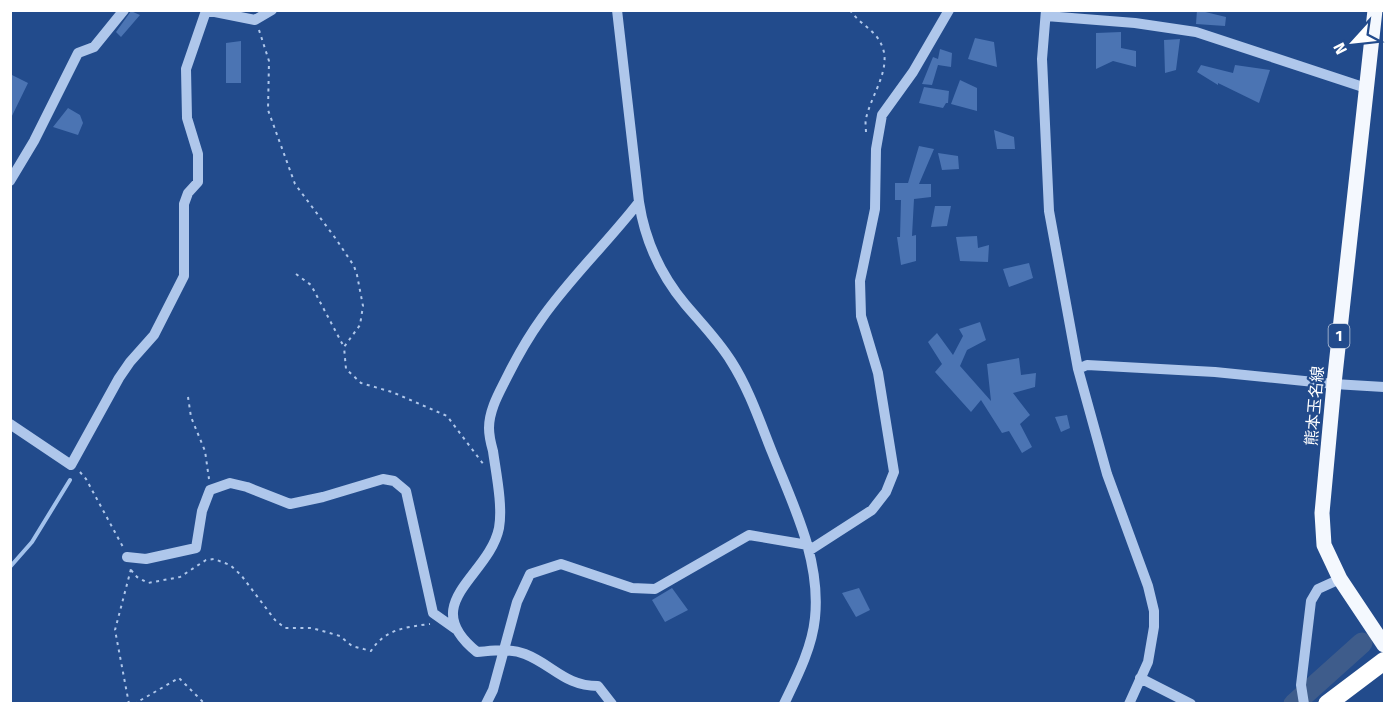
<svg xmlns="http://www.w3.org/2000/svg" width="1395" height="714" font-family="'Fira Sans','Noto Sans JP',sans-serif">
  <rect width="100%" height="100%" fill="#224b8c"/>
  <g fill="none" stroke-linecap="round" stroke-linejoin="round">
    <path stroke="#a3c2ec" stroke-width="4" d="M10,567L32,542L70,480"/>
    <path stroke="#3e5c8b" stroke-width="21" d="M1294,704L1362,643"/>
  </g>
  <path fill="#4b74b3" d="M1197,10L1226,17L1225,26L1196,24Z
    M131,11L140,15L121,37L116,32Z
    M1121,32V48L1136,51V67L1113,61L1096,69V33Z
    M975,38L994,42L997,67L968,59Z
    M1180,39L1176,70L1165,73L1164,40Z
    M241,41V83H226V43Z
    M940,49L952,53L951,67L938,65L932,85L922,84L933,57L938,59Z
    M1201,65L1233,73L1235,65L1270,70L1259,103L1218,83V85L1197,72Z
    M10,74L28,83L10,120Z
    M960,80L977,88V111L951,104Z
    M924,87L949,91L948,103H946L943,108L919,103Z
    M68,108L80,115L83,123L78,135L53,127Z
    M994,130L1014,137L1015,149H997Z
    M919,146L934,149L919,184H931V197L914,199L912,236L916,235V261L901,265L897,237H900L901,200H895V183H908Z
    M938,153L958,156L959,169L942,170Z
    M935,206H951L947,226L931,227Z
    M977,236L978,248L989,245L988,262L960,261L956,237Z
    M1029,263L1033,278L1009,287L1003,269Z
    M980,322L986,340L967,350L960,366L991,401L987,364L1019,358L1021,375L1036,373L1035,387L1013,393L1030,415L1020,424L1032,447L1022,453L1009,431L1002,433L981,400L971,412L935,372L942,364L928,342L937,333L953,355L963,336L959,329Z
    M1067,415L1070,428L1061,432L1055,417Z
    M672,588L688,610L665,622L652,600Z
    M859,588L870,610L856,617L842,593Z"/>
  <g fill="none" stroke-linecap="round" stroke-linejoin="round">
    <path stroke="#afc7eb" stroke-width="2" stroke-dasharray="3 4.5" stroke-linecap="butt" d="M850,10C859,24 876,30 882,46C892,69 870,97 866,119C865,123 866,128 866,133
      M259,30L269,61L268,110L295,184L336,239L354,266L357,275L363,306L360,325L344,347L346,369L361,383L392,392L447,416L484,465
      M296,274L311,285L344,347
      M188,397L191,417L205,451L209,479
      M80,472L86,479L123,547
      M131,570L137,577L148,583L180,577L206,560L214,559L230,565L241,575L275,620L285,628H312L340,636L352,646L371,651C385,629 406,627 430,624
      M129,704L115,630L131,569
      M134,704L179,678L205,704"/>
    <path stroke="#afc7eb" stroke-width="10" d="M205,10L255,20L272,10
      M617,10L639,202C645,241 660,274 685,304C701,323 718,340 731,361C749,389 760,422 772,452C793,505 821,559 815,618C812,648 797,677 784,704
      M1046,10L1042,59L1049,211L1078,369L1107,474L1148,586L1154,611V627L1148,662L1129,704
      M1046,16L1135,23L1196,32L1366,88
      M10,181L34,141L78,53L94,47L124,10
      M1078,369L1087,365L1215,372L1334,384L1384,387
      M10,424L71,465L119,378L130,362L154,335L184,276V204L188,193L198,182V154L187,118L186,69L206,11
      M810,550L872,510L886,492L894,472L878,373L861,316L860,281L875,209L876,149L882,115L913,72L949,10
      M127,557L146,559L196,548L202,511L210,490L230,483L247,487L290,504L323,497L383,479L394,481L406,491L433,613L457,630
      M1140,678L1191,704
      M486,704L493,690L517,602L530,574L561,564L632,588L655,589L749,535L808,545
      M612,704L598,686C565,686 553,665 525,654C510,648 492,651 477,652C416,603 489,577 499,528C503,506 496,473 493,451C491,444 489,435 489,428C489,410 499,393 507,377C517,357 529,336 542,318C571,277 608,242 639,202
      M1304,704L1301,685L1311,601L1318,589L1340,579"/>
    <path stroke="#f4f8fe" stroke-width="15" d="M1375,10L1334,384L1322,513L1324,545L1340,579L1384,645"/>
    <path stroke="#fff" stroke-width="18" d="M1327,704L1384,661"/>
  </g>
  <g text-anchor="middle" stroke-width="4.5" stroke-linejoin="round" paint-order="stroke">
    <rect fill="#224b8c" stroke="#bdc9dc" stroke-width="1.5" x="1328.5" y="324" width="21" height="24" rx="4.5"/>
    <g font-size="15" font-weight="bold" fill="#fff">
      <text x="1339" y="341">1</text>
    </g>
    <g font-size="16" fill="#fff" stroke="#224b8c">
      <text transform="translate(1314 406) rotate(-85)" y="6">熊本玉名線</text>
    </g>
  </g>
  <rect width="1395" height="714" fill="none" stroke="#ffffff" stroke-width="24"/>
  <g transform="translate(1353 42) rotate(243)" stroke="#224b8c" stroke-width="4.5" paint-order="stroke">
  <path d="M0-4.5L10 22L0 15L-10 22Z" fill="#ffffff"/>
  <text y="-9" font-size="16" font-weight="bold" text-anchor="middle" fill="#ffffff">N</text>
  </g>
</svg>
